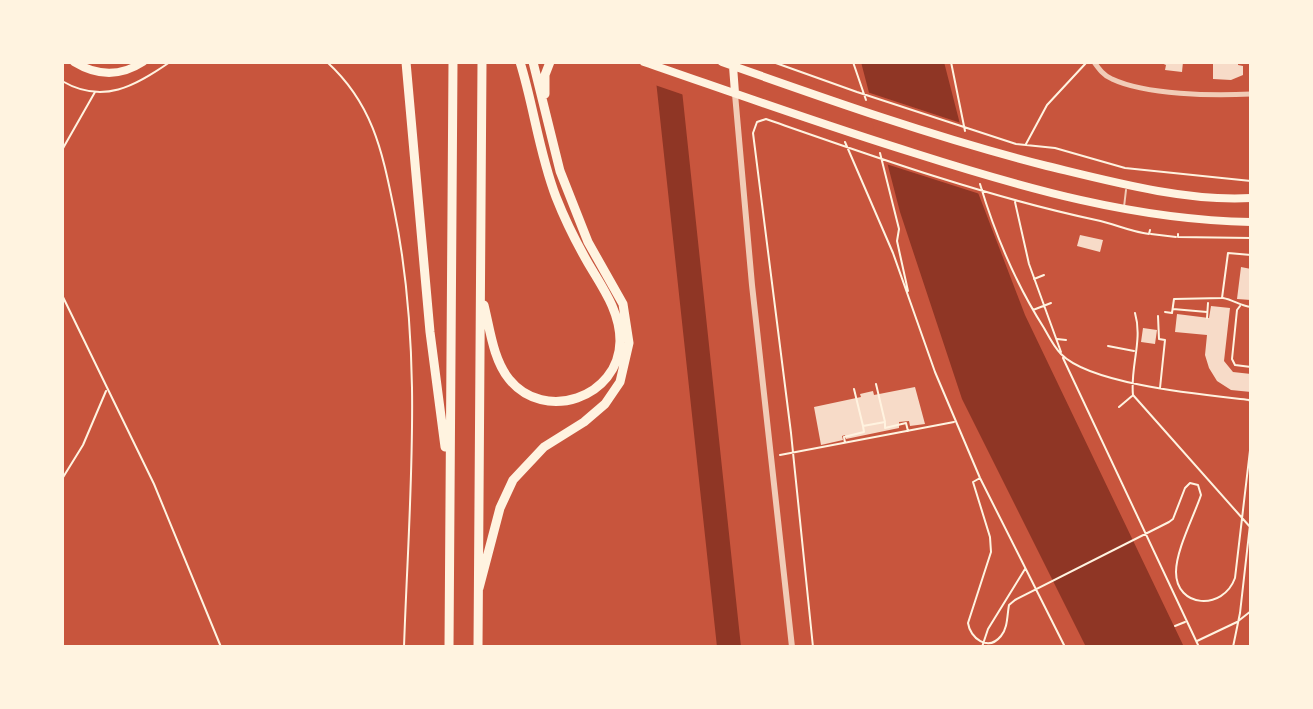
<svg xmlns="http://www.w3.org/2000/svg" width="1313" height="709" font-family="Figtree,sans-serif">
  <rect width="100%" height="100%" fill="#c8553d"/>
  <path fill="#8f3625" d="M654,62H679L741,647H717Z
    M861,62H944L977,190L1025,315L1184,647H1086L962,399L900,212Z"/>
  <path fill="#c8553d" d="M650,62H683L687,96L652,84Z
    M864,91L964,124L983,195L883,163Z"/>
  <path fill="#f7dbc8" d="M1159,62H1183L1182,72L1165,70L1166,65Z
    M1213,62H1238V65L1243,66V75L1231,80L1213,79Z
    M1080,235L1103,240L1100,252L1077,246Z
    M1241,267L1251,269V300L1237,299Z
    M1211,306L1230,308L1224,361L1233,372L1251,374V392L1231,390L1217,381L1209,368L1205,355L1207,335L1175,332L1177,314L1209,318Z
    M1143,328L1157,330L1155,344L1141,342Z
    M915,387L925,424L910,426L909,421L899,422V428L846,439L845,435L842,436L843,440L821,445L814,407L861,397L860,394L873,391L874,395Z"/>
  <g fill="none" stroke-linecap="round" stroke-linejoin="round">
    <path stroke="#fff3e0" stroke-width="2" d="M327,62C373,104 382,151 394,209C424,354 409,500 404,647
      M773,62L857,92L1016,144L1055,148L1125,168L1251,181
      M853,62L866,100
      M951,62L965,131
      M62,81C103,105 135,86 170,62
      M845,142L893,253L935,372L980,478L1065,647
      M1026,144L1047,105L1086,63
      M62,150L95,92
      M880,153L899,229L897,241L908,291
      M980,184C995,234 1016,284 1044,328C1049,337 1054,347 1061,354C1091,385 1206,395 1249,400L1251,403
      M1015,202L1029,264L1061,352
      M1151,234L1176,237
      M1178,234V237L1251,238
      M1034,279L1044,275
      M62,295L154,484L221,647
      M1223,298C1234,300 1240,306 1251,307
      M1240,306L1237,310L1232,359L1235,365L1251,367
      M1173,309L1207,312
      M1033,310L1051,303
      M1165,312L1172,313L1174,299L1222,298L1228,253L1251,255
      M1135,313C1143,340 1130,367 1133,395L1251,528
      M1158,316L1159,339L1165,340L1160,388
      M1207,318L1208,303
      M1057,339L1066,340
      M1108,346L1134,351
      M1063,358L1199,647
      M854,389L863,426L885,422L876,384
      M1119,407L1132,396
      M885,423V428L906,423L908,431
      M845,443L844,437L864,432L863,426
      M780,455L954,422
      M980,478L973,482L990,537L991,552L968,623C970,638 988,652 1001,636C1008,628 1007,615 1009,605L1015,600L1169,522L1173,519L1185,488L1190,483L1198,485L1201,495C1194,516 1176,550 1176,572C1176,608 1223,611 1235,578L1251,442
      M62,479L83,445L106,391
      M1175,626L1185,622
      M1197,641L1237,622L1251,611
      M813,647L791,433L753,133L757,122L766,119C875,157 984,196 1096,220C1115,224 1131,232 1149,234L1150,230
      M982,647L988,629L1025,569
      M1233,647L1240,613L1251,516"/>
    <path stroke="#f1ccb7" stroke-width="2" d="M1124,207L1126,190"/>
    <path stroke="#f1ccb7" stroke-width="5" d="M1094,62C1099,69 1104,76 1112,79C1146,95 1213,96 1251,94"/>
    <path stroke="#f1ccb7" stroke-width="6" d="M735,94L752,285L792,647"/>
    <path stroke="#fff3e0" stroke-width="8" d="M74,62C97,76 120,77 143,62
      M644,62C734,93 823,125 914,153C1024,188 1135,220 1251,222
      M722,62C829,100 937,138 1047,166C1109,181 1186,202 1251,198
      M733,66L735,93"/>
    <path stroke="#fff3e0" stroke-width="9" d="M406,62L430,332L445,447
      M545,94V75L550,62
      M484,305C490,329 493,359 509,379C544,423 619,398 620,341C620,311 602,287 588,263C576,242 565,220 556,197C539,153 534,107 520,62
      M479,588L500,508L513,480L544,447L584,422L605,404L620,382L629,343L623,304L588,242L560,171L533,62
      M449,647L453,62
      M478,647L482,62"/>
  </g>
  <rect width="1313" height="709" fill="none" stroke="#fff3e0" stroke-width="128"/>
</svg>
